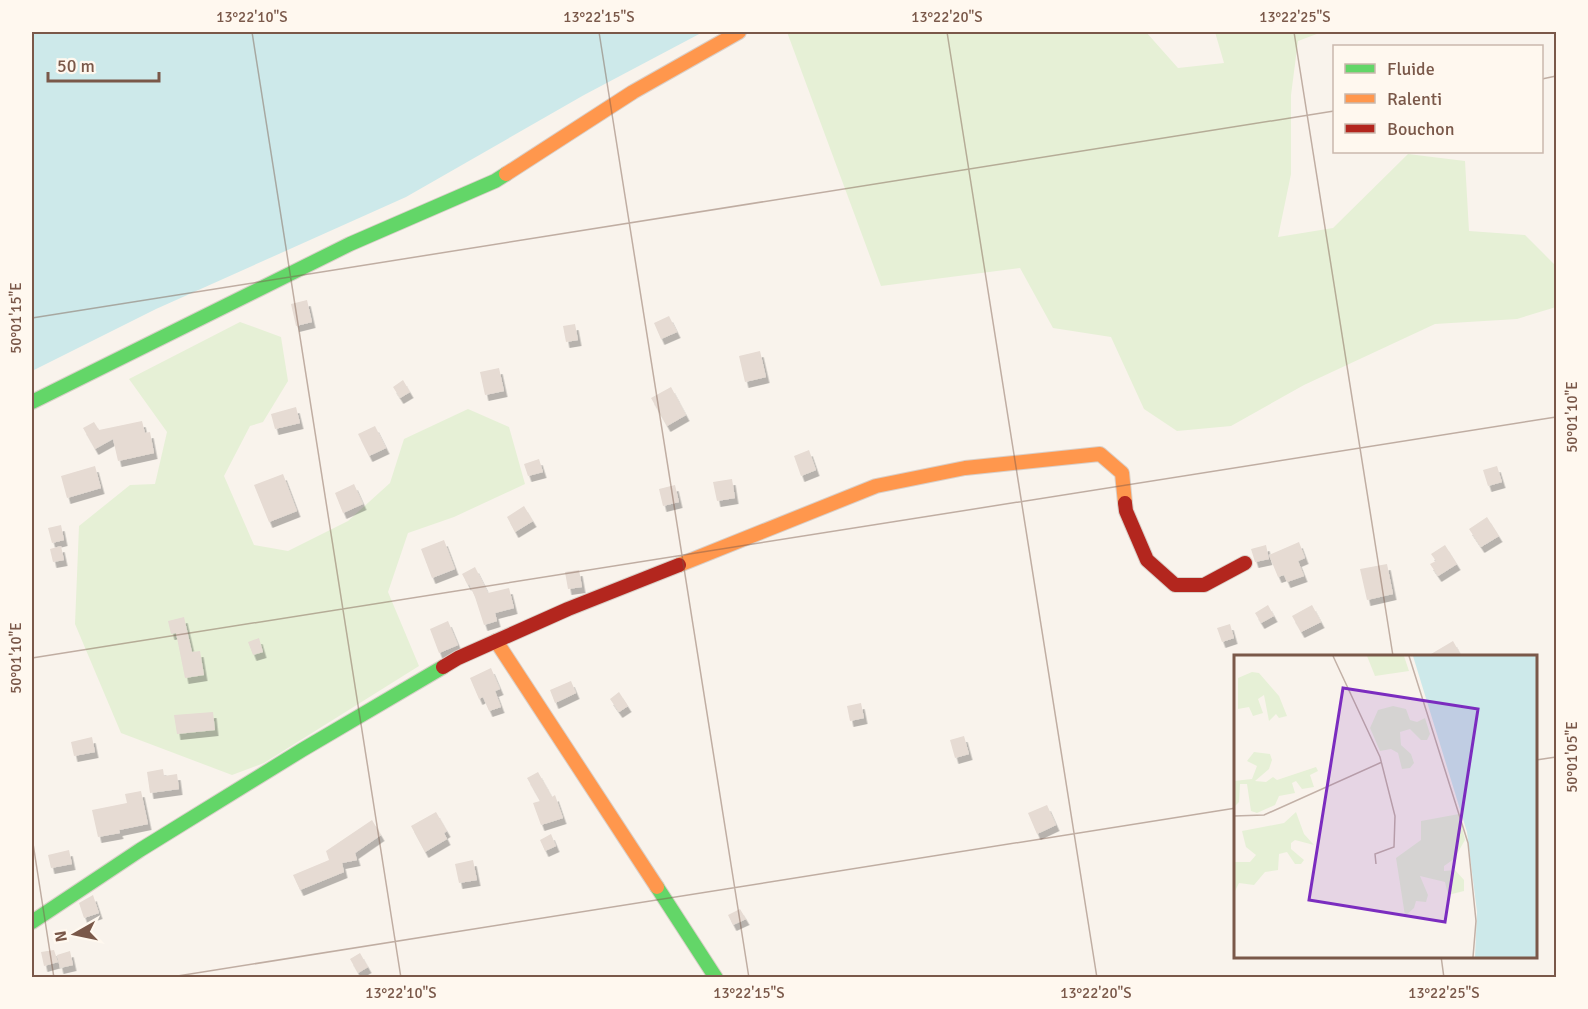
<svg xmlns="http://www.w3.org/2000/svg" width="1588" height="1009" font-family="Signika,sans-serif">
  <defs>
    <filter id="shadow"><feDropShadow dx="3.5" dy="6" stdDeviation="0" flood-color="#0004"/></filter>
  </defs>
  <rect width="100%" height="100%" fill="#f9f3ec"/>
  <path fill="#e6f0d6" d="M787,32H1146L1178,68L1224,63L1215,32H1322L1298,41L1291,95V174L1278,237L1333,228L1408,154L1465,161L1469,231L1525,235L1556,266V307L1517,319L1435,324L1304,385L1231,426L1177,431L1144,409L1111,337L1053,328L1020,268L881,286Z
    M240,322L281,337L288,381L263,422L250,426L224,476L254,545L288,551L348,521L390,483L404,439L468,409L509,427L525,484L454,517L408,533L388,592L419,666L264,763L232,775L121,733L75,624L79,526L130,485L155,484L167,432L129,379Z"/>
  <path fill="#cde9ea" d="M32,32H703L584,95L406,197L156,309L32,371Z"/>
  <path fill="#e6dbd3" filter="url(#shadow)" d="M307,300L312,322L296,326L291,304Z
    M669,316L677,332L661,339L654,323Z
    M575,324L578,340L566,342L563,326Z
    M760,351L766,377L745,382L739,356Z
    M499,368L504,391L485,395L480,372Z
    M403,380L410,392L400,398L393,387Z
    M671,387L686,415L667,426L651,398Z
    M296,407L300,423L275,429L271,414Z
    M142,421L145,433L150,432L154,453L118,461L113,439L95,449L83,428L94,422L99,430Z
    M375,426L386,448L369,456L358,434Z
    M809,450L816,470L801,476L794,456Z
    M539,459L543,472L528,476L524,464Z
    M95,466L101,488L67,498L61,476Z
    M1497,466L1502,482L1488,486L1483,470Z
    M283,474L297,511L269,522L254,485Z
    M732,479L735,498L717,501L713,482Z
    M354,484L363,504L343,513L335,493Z
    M675,485L679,502L663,506L659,489Z
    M524,506L533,521L515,532L507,517Z
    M1487,517L1499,536L1481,547L1469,529Z
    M61,525L64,540L52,543L48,528Z
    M444,540L455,569L432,578L421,549Z
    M1299,542L1305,558L1298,561L1304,576L1287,582L1284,575L1278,577L1269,555Z
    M1266,545L1269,559L1255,562L1251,549Z
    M1445,545L1457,564L1438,576L1430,564L1436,561L1431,554Z
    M61,546L64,560L53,562L50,549Z
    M1387,564L1393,594L1367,600L1360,569Z
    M475,567L488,593L509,588L514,608L495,613L497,621L484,625L475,597L469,584L468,585L462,574Z
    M579,570L582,587L568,589L565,572Z
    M1268,605L1274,616L1261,623L1255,613Z
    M1312,605L1321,622L1301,632L1292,616Z
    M184,617L192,652L200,651L204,675L185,678L176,633L171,634L168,621Z
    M448,621L458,645L439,653L430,629Z
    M1230,624L1234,638L1222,642L1217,628Z
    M259,638L263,652L253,655L248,642Z
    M1453,641L1462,657H1426Z
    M491,668L500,689L495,691L501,707L489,711L483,697L479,699L470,678Z
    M571,681L576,693L555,703L550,690Z
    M619,692L628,706L619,712L610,699Z
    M861,703L864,718L850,721L847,706Z
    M213,712L215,730L177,734L174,715Z
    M964,736L969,754L955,758L950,740Z
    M92,737L95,752L74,756L71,742Z
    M163,769L164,776L177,774L179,789L150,793L147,772Z
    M538,772L552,797L555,795L563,818L541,825L533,803L540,801L527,778Z
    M141,791L148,824L119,830L120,833L98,837L92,810L127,803L125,794Z
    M1047,805L1056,825L1037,834L1028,813Z
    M436,812L447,831L444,833L447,839L425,852L411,826Z
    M372,820L381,835L355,853L357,860L342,863L344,872L300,890L293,875L329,860L326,851Z
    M551,834L556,846L545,851L540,840Z
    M69,850L72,864L51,868L48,855Z
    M473,860L477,880L459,883L455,864Z
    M93,895L99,913L84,918L79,903Z
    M740,909L746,919L733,925L728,915Z
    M54,950L58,962L44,966L41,952Z
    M70,951L73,965L60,968L57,955Z
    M360,953L368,967L358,973L350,959Z"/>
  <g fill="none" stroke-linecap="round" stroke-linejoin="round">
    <g stroke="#d9cfc8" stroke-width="16">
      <path id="fast" d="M32,402L350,244L495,181L506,174
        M657,887L716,978
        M32,922L140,850L302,750L443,667"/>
    </g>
    <g stroke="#d9cfc8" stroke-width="16">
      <path id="slow" d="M506,174L633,92L739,32
        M679,565L876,486L965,468L1100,454L1122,473L1125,503
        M496,641L657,887"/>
    </g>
    <g stroke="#d9cfc8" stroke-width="16">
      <path id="jam" d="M1125,503L1126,511L1147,560L1175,585H1204L1245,563
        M443,667L458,658L568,609L679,565"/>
    </g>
    <use href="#fast" stroke="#63d668" stroke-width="14"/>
    <use href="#slow" stroke="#ff974d" stroke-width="14"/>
    <use href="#jam" stroke="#b3261e" stroke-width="14"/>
  </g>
  <path fill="none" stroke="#7a5849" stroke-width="1.5" stroke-opacity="0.45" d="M252,32L401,978M599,32L749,978M947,32L1097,978M1294,32L1393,656M1542,79L1556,76M32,318L1334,111M32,658L1556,417M1536,760L1556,757M32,837L54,978M1441,956L1444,978M165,978L1236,808"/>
  <g transform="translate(1234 655)">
    <rect width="303" height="303" fill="#f9f3ec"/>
    <path d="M133,1H170L175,16L141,21ZM18,17L25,18L45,41L53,61L45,63L42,59L35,66L30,40L24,44L29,58L19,61L15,52L4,54V23ZM159,51L172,54L176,65L183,67L191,63L196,79L193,85H187L176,74L166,77L167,90L177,99L180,108L176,113L168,114L164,98L157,94L146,96L136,73L144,55ZM20,97L36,99L38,105L35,114L21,126L32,127L39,122L43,125L82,112L84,116L76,120L80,132L68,134L62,126L58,128L61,138L45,141L41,150L23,158L17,156L13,129H6L5,147L0,152V126L18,124L23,111L13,106ZM62,157L70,179L80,190L61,185L57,188V194L70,205L67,209H61L53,197L45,199L44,215L31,217L20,230L5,228L0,238V207H16L22,200L12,192L8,176L50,168ZM225,159L231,185L220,204L210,211V216L221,215L230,225V236L214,240L211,227L186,221L194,240L192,247L182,246L180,253L171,261L162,203L187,185V166Z" fill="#e6f0d6"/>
    <path d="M179,1H303V302H241L243,257L233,177Z" fill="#cde9ea"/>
    <path fill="none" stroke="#c2b0a6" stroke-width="1.5" d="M99,1L146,102L161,161L160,192L141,199L142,209M175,1L234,188L242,266L239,302M0,41V101M0,161L30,160L148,107"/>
    <path fill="#7b2cbf" fill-opacity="0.15" stroke="#7b2cbf" stroke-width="3" d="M109,33L244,54L211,267L75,245Z"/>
    <rect width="303" height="303" fill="none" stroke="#7a5849" stroke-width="3"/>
  </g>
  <rect width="1588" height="1009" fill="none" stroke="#fff8ef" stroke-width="66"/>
  <rect x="1333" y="45" width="210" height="108" fill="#fff8ef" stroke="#cab8ad" stroke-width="1.5"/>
  <rect x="1345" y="64" width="30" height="9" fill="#63d668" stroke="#cab8ad" stroke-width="1.5"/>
  <text x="1387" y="75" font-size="18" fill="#7a5849">Fluide</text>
  <rect x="1345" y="94" width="30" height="9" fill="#ff974d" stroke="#cab8ad" stroke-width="1.5"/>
  <text x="1387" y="105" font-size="18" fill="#7a5849">Ralenti</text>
  <rect x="1345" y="124" width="30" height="9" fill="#b3261e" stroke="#cab8ad" stroke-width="1.5"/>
  <text x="1387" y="135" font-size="18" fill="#7a5849">Bouchon</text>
  <g transform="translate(75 934) rotate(261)" stroke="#fff8ef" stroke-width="4.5" paint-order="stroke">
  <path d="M0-4.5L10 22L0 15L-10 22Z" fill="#7a5849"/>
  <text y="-9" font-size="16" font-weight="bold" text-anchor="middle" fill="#7a5849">N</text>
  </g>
  <path d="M48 72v9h111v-9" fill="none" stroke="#7a5849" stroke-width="3"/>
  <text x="57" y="72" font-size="18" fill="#7a5849" stroke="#fff8ef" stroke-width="4.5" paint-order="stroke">50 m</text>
  <rect x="33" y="33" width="1522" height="943" fill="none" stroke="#7a5849" stroke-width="2"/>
  <g font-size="15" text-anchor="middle" fill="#7a5849">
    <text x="252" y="22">13°22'10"S</text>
    <text x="599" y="22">13°22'15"S</text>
    <text x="947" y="22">13°22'20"S</text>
    <text x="1295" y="22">13°22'25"S</text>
    <text transform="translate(16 318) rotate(-90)" y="5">50°01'15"E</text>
    <text transform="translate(1572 417) rotate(-90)" y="5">50°01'10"E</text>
    <text transform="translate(16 658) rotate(-90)" y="5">50°01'10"E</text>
    <text transform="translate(1572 757) rotate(-90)" y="5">50°01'05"E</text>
    <text x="401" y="998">13°22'10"S</text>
    <text x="749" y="998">13°22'15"S</text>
    <text x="1096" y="998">13°22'20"S</text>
    <text x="1444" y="998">13°22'25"S</text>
  </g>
</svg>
